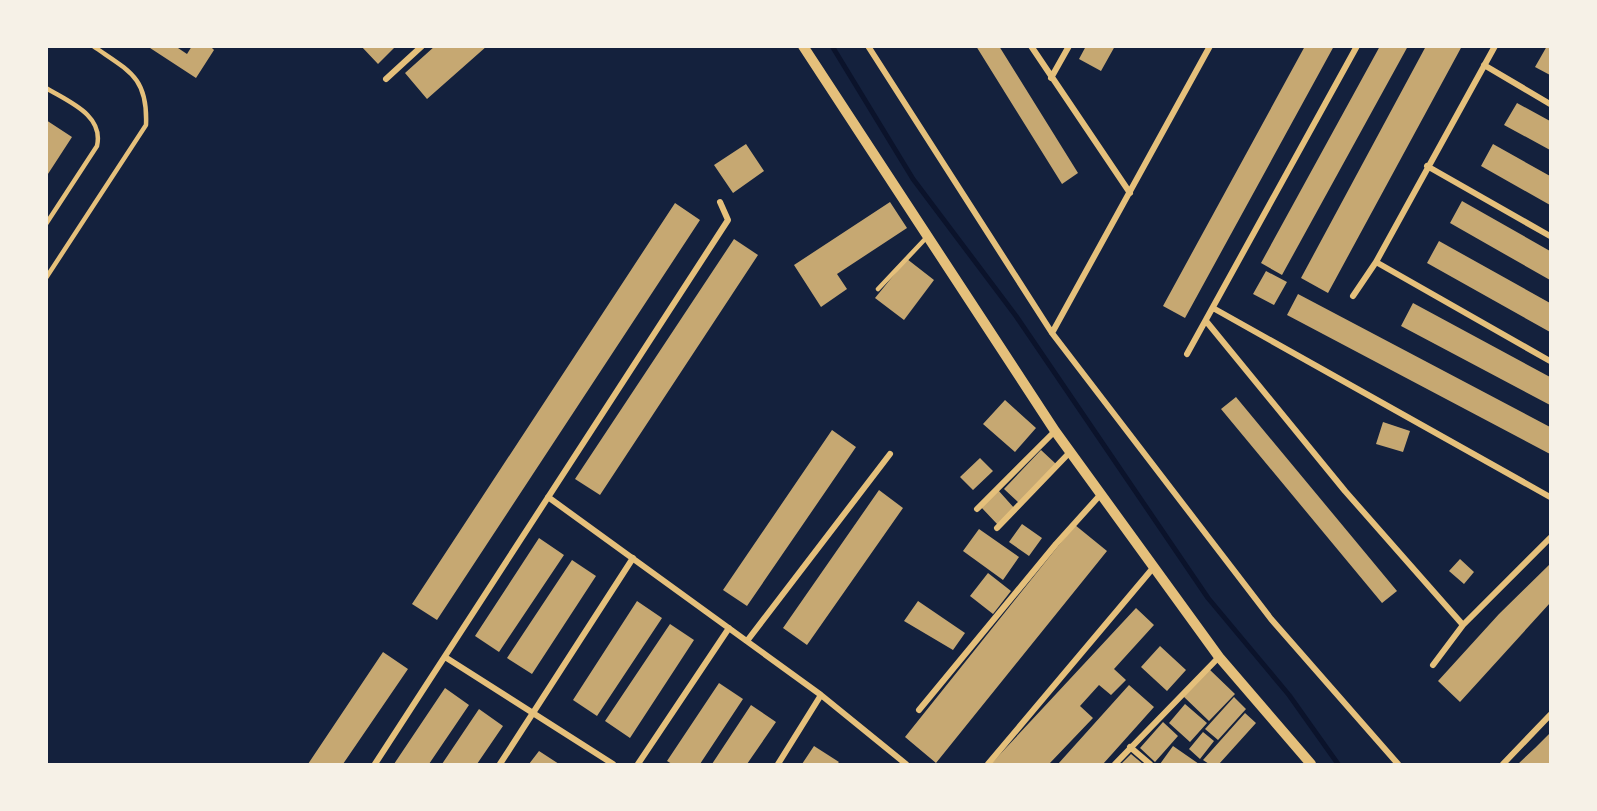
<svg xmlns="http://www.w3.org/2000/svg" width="1597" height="811" font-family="'Space Grotesk',sans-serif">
  <rect width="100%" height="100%" fill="#14213d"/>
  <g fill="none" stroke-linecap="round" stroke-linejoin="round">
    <path stroke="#0b132b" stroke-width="5" d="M832,46L913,179L1016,316L1208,598L1289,695L1338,764"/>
  </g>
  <path fill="#c6a872" d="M147,46H175L187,54L192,46H210L214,50L196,78Z
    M361,46H396L378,64Z
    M435,46H487L427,99L405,73Z
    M976,46H999L1078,173L1062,184Z
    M1086,46H1115L1101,71L1079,59Z
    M1305,46H1334L1185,318L1163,306Z
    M1380,46H1408L1282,275L1261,263Z
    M1426,46H1462L1328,293L1301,278Z
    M1547,46H1550V75L1535,67Z
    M1517,103L1550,121V150L1504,125Z
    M46,120L72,137L46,177Z
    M746,144L764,171L733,193L714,165Z
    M1493,144L1550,176V205L1481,166Z
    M1462,201L1550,251V280L1450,223Z
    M890,202L907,228L837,274L847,289L821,307L794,265Z
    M675,203L700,220L437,620L412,604Z
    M734,239L758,255L600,495L575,479Z
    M1439,241L1550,303V332L1427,263Z
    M907,259L934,280L904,320L875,298Z
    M1266,271L1287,282L1274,305L1253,294Z
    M1298,294L1550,427V454L1287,315Z
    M1413,303L1550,377V405L1401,326Z
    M1236,397L1397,591L1382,603L1221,409Z
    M1005,400L1036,428L1015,452L983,424Z
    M1383,422L1410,431L1403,452L1376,444Z
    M832,430L856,447L747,606L723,590Z
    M1041,450L1056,464L1019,503L1004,489Z
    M980,458L993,471L973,490L960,477Z
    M879,490L903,508L807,645L783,628Z
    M998,490L1015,509L998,525L981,507Z
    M1022,524L1042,538L1029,556L1009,542Z
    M1075,525L1107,551L936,763L905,737Z
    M979,529L1019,557L1003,580L963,551Z
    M539,538L564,555L499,652L475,636Z
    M1460,559L1474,572L1464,584L1449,571Z
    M572,560L596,576L532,674L507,658Z
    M1550,564V603L1460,702L1438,681L1499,614Z
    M988,573L1011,591L993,614L970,596Z
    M637,601L662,618L597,716L573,700Z
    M918,601L965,633L953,650L904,621Z
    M1136,608L1154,625L1114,669L1126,680L1111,695L1099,685L1080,706L1093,718L1049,764H991Z
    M670,624L694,640L630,738L605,721Z
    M1160,646L1186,670L1167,691L1141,667Z
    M383,652L408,669L343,764H308Z
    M1209,669L1235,694L1209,721L1183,696Z
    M719,683L743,699L700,764H672L667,761Z
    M1129,685L1154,707L1112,754L1103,764H1058Z
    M445,688L469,705L429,764H394Z
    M1234,697L1246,709L1218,740L1205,729Z
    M1185,704L1207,723L1190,742L1169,723Z
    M751,705L776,722L747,764H712Z
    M479,709L503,726L477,764H442Z
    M1245,713L1256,723L1219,764H1209L1203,760Z
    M1163,722L1178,736L1155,762L1140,748Z
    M1203,732L1214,741L1200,759L1189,749Z
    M1550,733V764H1518L1535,748Z
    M814,746L839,762L837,764H802Z
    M1173,746L1199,764H1160Z
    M539,751L559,764H529Z
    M1131,754L1143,764H1121Z"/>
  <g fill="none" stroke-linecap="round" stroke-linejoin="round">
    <path stroke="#e5c07b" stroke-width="4.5" d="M46,88C69,102 104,115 97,146L46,224
      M46,278L146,125C148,77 129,71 93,46
      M878,289L927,237"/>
    <path stroke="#e5c07b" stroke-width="6" d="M868,46L1052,333L1271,619L1398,764
      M1031,46L1130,193
      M1484,65L1550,104
      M1051,78L1069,46
      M386,79L422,46
      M1427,166L1550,236
      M1376,262L1550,361
      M1353,296L1376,262L1495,46
      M1213,308L1550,497
      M1206,321L1345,491L1463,625
      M1052,333L1210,46
      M1187,354L1357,46
      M548,497L821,695L906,764
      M977,509L1055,431
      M997,528L1071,451
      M747,641L890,454
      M445,657L613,764
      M1433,665L1463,625L1550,538
      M919,710L1056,544L1101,494
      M1130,747L1150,764
      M375,764L728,220L720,202
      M500,764L633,558
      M638,764L729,628
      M778,764L821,695
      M988,764L1153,568
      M1115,764L1219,657
      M1503,764L1550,715"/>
    <path stroke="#e5c07b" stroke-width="10" d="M803,46L1055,431L1219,657L1311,764"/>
  </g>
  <rect width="1597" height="811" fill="none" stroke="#f6f1e7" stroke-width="96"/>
</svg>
